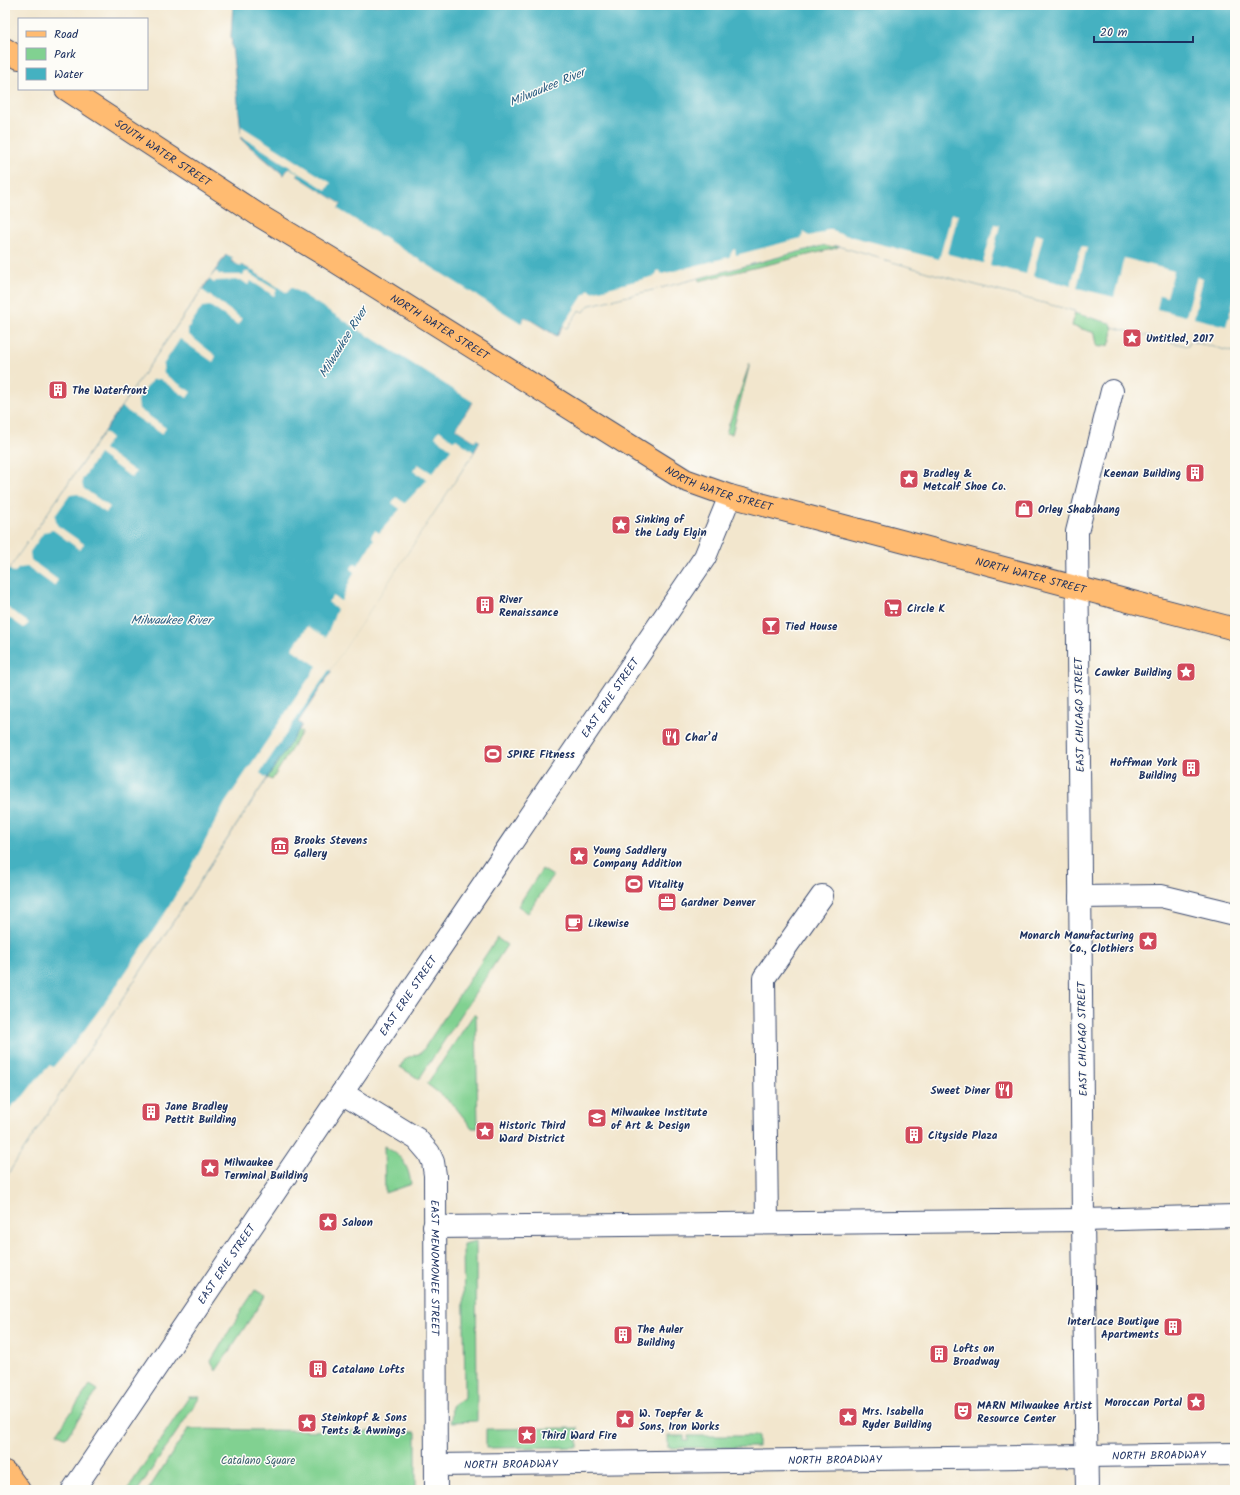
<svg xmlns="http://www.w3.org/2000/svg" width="1240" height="1495" font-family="Kalam,sans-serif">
  <rect width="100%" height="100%" fill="#fdfcf7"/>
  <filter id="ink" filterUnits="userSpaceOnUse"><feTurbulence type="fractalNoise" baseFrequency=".025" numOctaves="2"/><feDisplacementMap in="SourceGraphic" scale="8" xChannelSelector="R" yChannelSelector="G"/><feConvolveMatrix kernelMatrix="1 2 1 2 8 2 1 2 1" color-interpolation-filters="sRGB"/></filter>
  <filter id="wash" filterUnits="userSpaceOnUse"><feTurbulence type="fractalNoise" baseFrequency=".012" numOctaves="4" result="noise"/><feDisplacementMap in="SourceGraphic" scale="16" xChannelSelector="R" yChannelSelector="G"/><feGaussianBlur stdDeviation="0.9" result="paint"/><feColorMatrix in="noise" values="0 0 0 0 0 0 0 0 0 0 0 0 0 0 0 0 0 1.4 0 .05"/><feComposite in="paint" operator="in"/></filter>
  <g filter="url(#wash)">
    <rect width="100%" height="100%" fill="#f2e6cd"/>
    <path fill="#81d191" stroke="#4e8078" d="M824,245L830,247L838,246L837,248L699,281V278Z
      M1075,313L1111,323C1114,330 1112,338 1109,345L1101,347L1097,346L1095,333L1072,326Z
      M750,363L732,434L726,433Z
      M298,730L302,732L272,780L267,778Z
      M542,869L553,876L528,913L518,906Z
      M497,938L507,945L419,1079L400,1067L406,1058L421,1053Z
      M474,1014L476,1016L478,1128H472L453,1104L427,1084Z
      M384,1146C402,1156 408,1164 411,1184L385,1193Z
      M476,1241L477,1421L451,1422L452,1406L465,1397L463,1244Z
      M255,1290L266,1295L216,1371L211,1361L245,1305Z
      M90,1385L98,1390L66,1438L57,1433Z
      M189,1397H200L138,1490H127Z
      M578,1428V1447L486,1448V1429Z
      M188,1429L416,1432V1490H148Z
      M668,1436H684V1441H688V1436H758V1447L668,1448Z"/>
    <path fill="#44b1c1" stroke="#307090" d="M233,5H1235V352L1190,341L1188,346L1113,327L1111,323L1075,313V311L928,272L835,245H824L656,289L589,305L584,312L579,310L567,328L563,326L557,336L525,317L456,429L475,441L476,439L480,441L474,452L330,670L331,672L298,722L302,725L5,1178V575L226,255L233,258L231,261L241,266L242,265L248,268L287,292L341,204L297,176L299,174L289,168L284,175L242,140L231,36Z"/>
    <path fill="#f2e6cd" d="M241,126L331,183L326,190L241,136Z
      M289,168L299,173L297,176L341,204L338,209L521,323L525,317L558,338H556L526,320L459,428L474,438L477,437L482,440V442L476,439L475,441L456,429L473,402L291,287L287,293L248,268L242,265L241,267L231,260L234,256V260L240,264L242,263L249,266L286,290L289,286L339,205L296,178V174L289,170L285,177H283Z
      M952,213L958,215L948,254L983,263L994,224L1000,225L990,265L1026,274L1036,234L1043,236L1033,276L1071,286L1081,246L1087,247L1077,288L1114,297L1124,258L1174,271L1167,297L1160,295L1157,309L1186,316L1197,276L1203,278L1194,318L1226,326L1235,296V321L1233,328L1235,329V352L1190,341L1188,346L1113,327L1111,323L1075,313V311L928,272L835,245L830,247L824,245L656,289L589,305L584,312L579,310L567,328L563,326L584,294L586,293L589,289L592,292L655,276L658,270L662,274L729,257L733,250L735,249L736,255L801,238L804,232L809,236L822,233L827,229H832L837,233L939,259Z
      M216,271L220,275H243L245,272H249L250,274L277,290L274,296L251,281L248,285L241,280L216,281L214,283L209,279Z
      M202,290L242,319L238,325L210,306L202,307L188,328V334L216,356L213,362L180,339L163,365L164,374L191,392L187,398L160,379L152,380L138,400L139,409L166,428L162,434L121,407Z
      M439,430L454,441L456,439L474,452L342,653L330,671L329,670L260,773L267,778L5,1178V1113L13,1105L21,1099L35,1081L50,1065L53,1067L77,1040L111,994L167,910L190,870L225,803L317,666L292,649L308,626L326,637L337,609L328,602L333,596L341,601L354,572L350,569L355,563L358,565L374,539L371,536L375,530L379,533L400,509L392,503L396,497L405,503L427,480L413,471L418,464L432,473L451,449L435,437Z
      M104,432L111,438L104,449L136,472L132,478L99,454L82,480L83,488L110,507L106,513L78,494L70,495L55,516L57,525L84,544L80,550L53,530L44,532L30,552L31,560L58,580L54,586L28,567L19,568L14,573L9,569Z
      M5,606L29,623L24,628L5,615Z"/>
  </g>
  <g filter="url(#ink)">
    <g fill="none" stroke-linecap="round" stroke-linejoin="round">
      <g stroke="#3b4a6f" stroke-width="24">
        <g id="minor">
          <path d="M1080,897L1161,896L1235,914"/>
          <path id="s1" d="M342,1093L417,1139L429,1153L433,1162L435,1175L436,1490"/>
          <path d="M767,1223L764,978L822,896"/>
          <path d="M434,1227L1083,1220L1235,1216"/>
          <path id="s2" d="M436,1465L1235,1454"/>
          <path id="s3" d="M73,1490L705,557L730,496"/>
          <path d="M1087,1490L1083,1220L1077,532L1112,391"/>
        </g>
      </g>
      <g stroke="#3b4a6f" stroke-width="24">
        <g id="major">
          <path d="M5,49L19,58"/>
          <path id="s4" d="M66,89L260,216L330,258L685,480L730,496L1235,629"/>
          <path d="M5,1472L8,1475L19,1490"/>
        </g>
      </g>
      <use href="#minor" stroke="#fff" stroke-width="22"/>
      <use href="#major" stroke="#ffbb71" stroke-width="22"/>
    </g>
  </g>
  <defs>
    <g id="sight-square" transform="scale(1)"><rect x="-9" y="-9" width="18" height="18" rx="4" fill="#d1495b" stroke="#fdfcf7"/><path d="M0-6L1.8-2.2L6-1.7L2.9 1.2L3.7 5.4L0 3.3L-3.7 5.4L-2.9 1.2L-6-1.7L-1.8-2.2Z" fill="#fff"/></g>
    <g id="building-square" transform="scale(1)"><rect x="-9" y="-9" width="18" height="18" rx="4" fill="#d1495b" stroke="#fdfcf7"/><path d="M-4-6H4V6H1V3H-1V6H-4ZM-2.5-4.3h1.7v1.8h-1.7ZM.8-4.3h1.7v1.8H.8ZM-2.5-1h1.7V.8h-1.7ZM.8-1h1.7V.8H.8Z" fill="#fff"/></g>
    <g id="shop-square" transform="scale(1)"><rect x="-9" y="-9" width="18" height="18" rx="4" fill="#d1495b" stroke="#fdfcf7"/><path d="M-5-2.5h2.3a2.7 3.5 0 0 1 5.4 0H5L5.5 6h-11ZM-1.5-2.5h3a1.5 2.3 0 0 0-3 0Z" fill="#fff"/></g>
    <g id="supermarket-square" transform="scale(1)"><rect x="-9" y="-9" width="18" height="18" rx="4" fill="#d1495b" stroke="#fdfcf7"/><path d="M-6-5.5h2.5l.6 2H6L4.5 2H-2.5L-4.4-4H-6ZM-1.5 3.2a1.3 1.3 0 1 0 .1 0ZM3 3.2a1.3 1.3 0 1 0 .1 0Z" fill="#fff"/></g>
    <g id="bar-square" transform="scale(1)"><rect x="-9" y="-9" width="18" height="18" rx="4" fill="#d1495b" stroke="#fdfcf7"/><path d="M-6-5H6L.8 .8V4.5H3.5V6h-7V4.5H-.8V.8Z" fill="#fff"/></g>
    <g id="restaurant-square" transform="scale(1)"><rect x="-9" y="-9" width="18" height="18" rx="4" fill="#d1495b" stroke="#fdfcf7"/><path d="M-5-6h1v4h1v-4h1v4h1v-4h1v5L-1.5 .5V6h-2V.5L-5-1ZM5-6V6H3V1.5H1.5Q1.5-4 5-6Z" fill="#fff"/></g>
    <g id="stadium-square" transform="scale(1)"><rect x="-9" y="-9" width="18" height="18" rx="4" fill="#d1495b" stroke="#fdfcf7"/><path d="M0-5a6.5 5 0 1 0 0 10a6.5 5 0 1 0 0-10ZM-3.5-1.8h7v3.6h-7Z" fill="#fff"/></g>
    <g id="museum-square" transform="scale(1)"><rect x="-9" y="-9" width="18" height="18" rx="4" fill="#d1495b" stroke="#fdfcf7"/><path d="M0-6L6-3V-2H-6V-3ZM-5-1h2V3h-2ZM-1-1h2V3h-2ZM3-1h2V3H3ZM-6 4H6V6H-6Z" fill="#fff"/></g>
    <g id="office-square" transform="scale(1)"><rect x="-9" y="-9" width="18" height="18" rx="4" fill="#d1495b" stroke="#fdfcf7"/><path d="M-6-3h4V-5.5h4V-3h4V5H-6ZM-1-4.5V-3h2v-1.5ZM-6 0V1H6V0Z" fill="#fff"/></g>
    <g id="cafe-square" transform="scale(1)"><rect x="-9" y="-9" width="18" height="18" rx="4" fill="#d1495b" stroke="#fdfcf7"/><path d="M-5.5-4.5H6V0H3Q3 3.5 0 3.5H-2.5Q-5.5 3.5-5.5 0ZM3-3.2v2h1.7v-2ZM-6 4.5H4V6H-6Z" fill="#fff"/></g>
    <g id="university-square" transform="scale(1)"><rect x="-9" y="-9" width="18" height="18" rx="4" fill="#d1495b" stroke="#fdfcf7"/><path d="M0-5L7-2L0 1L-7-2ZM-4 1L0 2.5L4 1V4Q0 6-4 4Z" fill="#fff"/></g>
    <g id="theatre-square" transform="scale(1)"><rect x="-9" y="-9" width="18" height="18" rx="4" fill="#d1495b" stroke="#fdfcf7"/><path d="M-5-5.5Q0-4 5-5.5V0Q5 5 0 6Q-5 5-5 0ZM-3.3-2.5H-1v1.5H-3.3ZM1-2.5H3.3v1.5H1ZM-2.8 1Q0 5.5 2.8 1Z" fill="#fff"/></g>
  </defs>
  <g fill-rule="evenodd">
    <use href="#sight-square" x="1132" y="338"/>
    <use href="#building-square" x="58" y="390"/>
    <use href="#building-square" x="1195" y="473"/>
    <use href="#sight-square" x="909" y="479"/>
    <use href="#shop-square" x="1024" y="509"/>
    <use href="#sight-square" x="621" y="525"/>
    <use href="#building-square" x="485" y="605"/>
    <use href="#supermarket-square" x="893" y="608"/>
    <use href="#bar-square" x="771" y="626"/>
    <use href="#sight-square" x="1186" y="672"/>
    <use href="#restaurant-square" x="671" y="737"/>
    <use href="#stadium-square" x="493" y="754"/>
    <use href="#building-square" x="1191" y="768"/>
    <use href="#museum-square" x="280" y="846"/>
    <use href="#sight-square" x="579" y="856"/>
    <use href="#stadium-square" x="634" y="884"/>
    <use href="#office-square" x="667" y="902"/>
    <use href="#cafe-square" x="574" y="923"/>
    <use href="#sight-square" x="1148" y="941"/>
    <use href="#restaurant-square" x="1004" y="1090"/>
    <use href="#building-square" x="151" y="1112"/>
    <use href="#university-square" x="597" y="1118"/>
    <use href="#sight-square" x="485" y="1131"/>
    <use href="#building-square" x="914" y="1135"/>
    <use href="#sight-square" x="210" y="1168"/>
    <use href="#sight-square" x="328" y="1222"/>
    <use href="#building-square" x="1173" y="1327"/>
    <use href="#building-square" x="623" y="1335"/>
    <use href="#building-square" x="939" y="1354"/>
    <use href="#building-square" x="318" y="1369"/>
    <use href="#sight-square" x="1196" y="1402"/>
    <use href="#theatre-square" x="963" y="1411"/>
    <use href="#sight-square" x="848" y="1417"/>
    <use href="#sight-square" x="625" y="1419"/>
    <use href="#sight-square" x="307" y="1423"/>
    <use href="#sight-square" x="527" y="1435"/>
  </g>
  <g text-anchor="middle" stroke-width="3" stroke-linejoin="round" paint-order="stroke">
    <g font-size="11" fill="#1b2f5e" stroke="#fdfcf7">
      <text dy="4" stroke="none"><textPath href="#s4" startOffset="116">SOUTH WATER STREET</textPath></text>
      <text dy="4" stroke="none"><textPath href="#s4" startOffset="443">NORTH WATER STREET</textPath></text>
      <text dy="4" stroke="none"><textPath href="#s4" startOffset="767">NORTH WATER STREET</textPath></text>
      <text dy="4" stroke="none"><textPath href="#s4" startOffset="1091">NORTH WATER STREET</textPath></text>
      <text dy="4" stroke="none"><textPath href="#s3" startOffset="957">EAST ERIE STREET</textPath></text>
      <text transform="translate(1079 715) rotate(-91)" y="4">EAST CHICAGO STREET</text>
      <text dy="4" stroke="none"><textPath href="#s3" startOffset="597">EAST ERIE STREET</textPath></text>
      <text transform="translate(1082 1039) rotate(-91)" y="4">EAST CHICAGO STREET</text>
      <text dy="4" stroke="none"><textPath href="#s3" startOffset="273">EAST ERIE STREET</textPath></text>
      <text dy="4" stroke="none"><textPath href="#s1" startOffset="222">EAST MENOMONEE STREET</textPath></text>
      <text dy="4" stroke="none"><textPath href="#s2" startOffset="723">NORTH BROADWAY</textPath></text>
      <text dy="4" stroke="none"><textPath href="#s2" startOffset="399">NORTH BROADWAY</textPath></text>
      <text dy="4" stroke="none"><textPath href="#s2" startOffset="75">NORTH BROADWAY</textPath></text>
    </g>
    <g font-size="11" font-weight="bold" fill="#1b2f5e" stroke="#fdfcf7" text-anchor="start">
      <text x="1146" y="342">Untitled, 2017</text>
      <text x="72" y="394">The Waterfront</text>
      <text x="923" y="477">Bradley &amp;<tspan x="923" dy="13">Metcalf Shoe Co.</tspan></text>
      <text x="1181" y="477" text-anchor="end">Keenan Building</text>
      <text x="1038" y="513">Orley Shabahang</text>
      <text x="635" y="523">Sinking of<tspan x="635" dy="13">the Lady Elgin</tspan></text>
      <text x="499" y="603">River<tspan x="499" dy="13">Renaissance</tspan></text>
      <text x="907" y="612">Circle K</text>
      <text x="785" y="630">Tied House</text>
      <text x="1172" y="676" text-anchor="end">Cawker Building</text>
      <text x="685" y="741">Char’d</text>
      <text x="507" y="758">SPIRE Fitness</text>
      <text x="1177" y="766" text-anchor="end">Hoffman York<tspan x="1177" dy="13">Building</tspan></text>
      <text x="294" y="844">Brooks Stevens<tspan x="294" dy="13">Gallery</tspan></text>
      <text x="593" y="854">Young Saddlery<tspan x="593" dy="13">Company Addition</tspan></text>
      <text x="648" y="888">Vitality</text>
      <text x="681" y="906">Gardner Denver</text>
      <text x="588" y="927">Likewise</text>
      <text x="1134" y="939" text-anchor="end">Monarch Manufacturing<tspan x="1134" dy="13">Co., Clothiers</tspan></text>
      <text x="990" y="1094" text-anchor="end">Sweet Diner</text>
      <text x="165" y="1110">Jane Bradley<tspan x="165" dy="13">Pettit Building</tspan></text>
      <text x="611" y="1116">Milwaukee Institute<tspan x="611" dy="13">of Art &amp; Design</tspan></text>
      <text x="499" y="1129">Historic Third<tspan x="499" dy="13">Ward District</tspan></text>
      <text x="928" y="1139">Cityside Plaza</text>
      <text x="224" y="1166">Milwaukee<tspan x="224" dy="13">Terminal Building</tspan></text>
      <text x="342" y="1226">Saloon</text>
      <text x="1159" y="1325" text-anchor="end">InterLace Boutique<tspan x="1159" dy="13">Apartments</tspan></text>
      <text x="637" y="1333">The Auler<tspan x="637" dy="13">Building</tspan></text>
      <text x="953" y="1352">Lofts on<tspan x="953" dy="13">Broadway</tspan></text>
      <text x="332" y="1373">Catalano Lofts</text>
      <text x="1182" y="1406" text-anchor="end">Moroccan Portal</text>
      <text x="977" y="1409">MARN Milwaukee Artist<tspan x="977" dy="13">Resource Center</tspan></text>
      <text x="862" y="1415">Mrs. Isabella<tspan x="862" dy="13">Ryder Building</tspan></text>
      <text x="639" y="1417">W. Toepfer &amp;<tspan x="639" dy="13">Sons, Iron Works</tspan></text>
      <text x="321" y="1421">Steinkopf &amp; Sons<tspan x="321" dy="13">Tents &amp; Awnings</tspan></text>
      <text x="541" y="1439">Third Ward Fire</text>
    </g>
    <g font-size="11" fill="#3a606d" stroke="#fdfcf7">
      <text x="258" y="1464">Catalano Square</text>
    </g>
    <g font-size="12" font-style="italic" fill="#295c81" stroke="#fdfcf7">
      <text transform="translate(547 87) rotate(-23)" y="4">Milwaukee River</text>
      <text transform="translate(343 342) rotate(-58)" y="4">Milwaukee River</text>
      <text x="171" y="624">Milwaukee River</text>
    </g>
  </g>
  <rect width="1240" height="1495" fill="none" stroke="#fdfcf7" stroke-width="20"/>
  <rect x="18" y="18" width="130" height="72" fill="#fdfcf7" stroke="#a3aaba"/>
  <rect x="26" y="31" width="20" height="6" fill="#ffbb71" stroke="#a3aaba"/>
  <text x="54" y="38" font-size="12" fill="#1b2f5e">Road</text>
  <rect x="26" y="48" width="20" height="12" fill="#81d191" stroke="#a3aaba"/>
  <text x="54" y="58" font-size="12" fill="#1b2f5e">Park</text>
  <rect x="26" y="68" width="20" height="12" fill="#44b1c1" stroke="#a3aaba"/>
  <text x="54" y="78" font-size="12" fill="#1b2f5e">Water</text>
  <path d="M1094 36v6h99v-6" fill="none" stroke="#1b2f5e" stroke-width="2"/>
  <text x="1100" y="36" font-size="12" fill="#1b2f5e" stroke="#fdfcf7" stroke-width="3" paint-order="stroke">20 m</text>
</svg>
